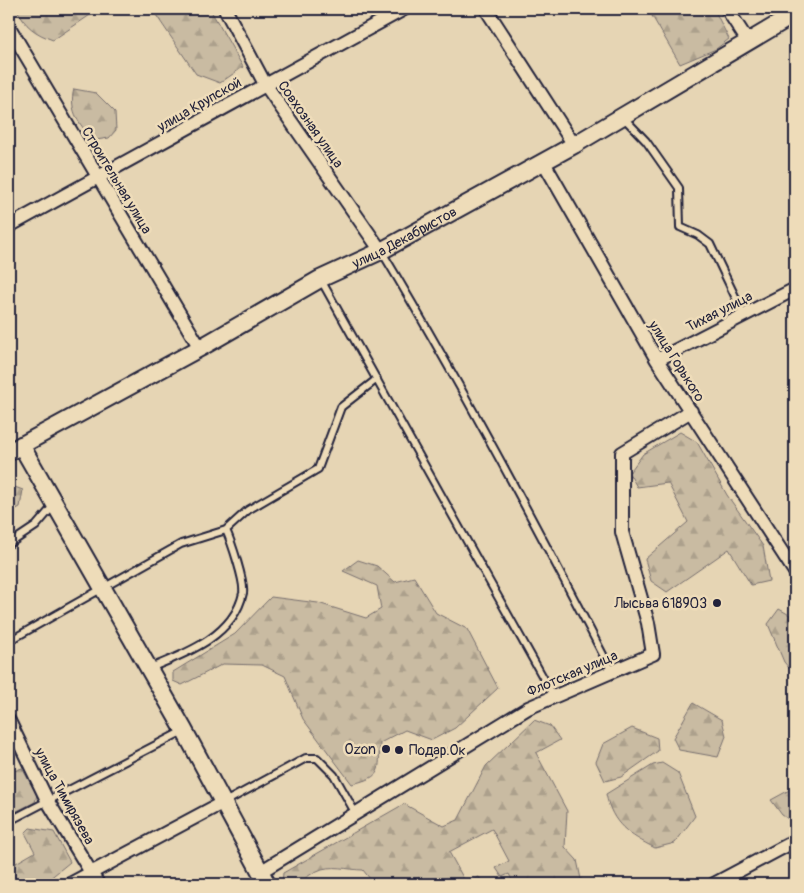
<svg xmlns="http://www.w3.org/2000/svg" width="804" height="893" font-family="Pangolin,sans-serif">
  <defs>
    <pattern id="forest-firs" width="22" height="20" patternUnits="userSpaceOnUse" patternTransform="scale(1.25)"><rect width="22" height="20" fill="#c9bba2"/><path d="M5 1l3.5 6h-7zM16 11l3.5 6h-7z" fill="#aca08c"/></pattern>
  </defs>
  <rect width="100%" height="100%" fill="#e6d5b4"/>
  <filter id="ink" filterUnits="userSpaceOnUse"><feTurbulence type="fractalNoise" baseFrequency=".02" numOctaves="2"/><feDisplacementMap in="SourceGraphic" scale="10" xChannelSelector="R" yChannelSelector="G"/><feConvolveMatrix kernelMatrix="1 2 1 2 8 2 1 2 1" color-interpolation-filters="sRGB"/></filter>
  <g filter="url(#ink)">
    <path fill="url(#forest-firs)" stroke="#766e6e" d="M17,9H99L53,40C36,34 24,26 17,9Z
      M152,9H210L243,67L220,83L196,74Z
      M648,9H714L729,39L716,49L680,64Z
      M74,89L96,93L115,112L116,130L109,138L96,140C80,128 68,110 74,89Z
      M680,432L697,442L727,495L763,546L769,581L751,585L729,549L667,592L651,581L645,559L688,522L668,483L637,487L629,473L643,454Z
      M9,485L23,490L20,507L9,513Z
      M358,560L377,566L395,582L414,577L436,613L467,629L498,688L455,728L432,740L405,730L380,743C378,772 384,776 352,784L303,719L285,676L262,665L223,664L182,685L173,681V672L235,634L271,597L318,603L366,618L381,609L377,586L343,571Z
      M779,609L795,618V675L784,662L768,624Z
      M693,703L722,720L726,736L718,757L679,750L673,738Z
      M534,720L550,726L560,740L536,753L567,811L565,847L577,860L582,884H514L509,874L502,877L496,868L509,861L492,829L449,852L466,883L479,877L483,884H374L363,870C349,870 330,864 317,871C299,880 305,884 282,884L283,873L404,804L444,826L458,820L486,766Z
      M632,728L657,738L658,751L621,777L605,781L596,762L603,744Z
      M662,763L678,773L695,816L675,843L655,848C629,835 612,824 606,794L653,765Z
      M22,768L37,795L35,802L9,815V773Z
      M795,787V823L782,815L771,800Z
      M30,828L54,832L70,862L43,884H9V867L35,852L25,833Z"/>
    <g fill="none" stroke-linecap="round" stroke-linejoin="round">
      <g stroke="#22223b" stroke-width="10">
        <path id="service" d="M623,117L646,141L679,188L680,227L698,235L710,244L744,315
          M382,252C464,389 539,530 612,672
          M321,280L554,697
          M9,544L36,526L54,505
          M9,641L181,544L226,530L248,510L318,469L341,407L377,379
          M150,668C185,654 234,636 243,593C245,582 231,541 226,530
          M223,803L306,758H317L334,775L356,814
          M9,821L183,731"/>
      </g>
      <g stroke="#22223b" stroke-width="16">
        <path id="minor" d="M225,9L265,84L381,251
          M486,9L574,145
          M727,9L747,40
          M9,27L200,348
          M543,161L657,360L795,572
          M9,226L404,9
          M657,360L795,289
          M9,721L47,800L98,884
          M260,872L528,708L653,654L648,623L622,532V453L691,411
          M70,884L222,803
          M714,884L795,841"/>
      </g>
      <g stroke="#22223b" stroke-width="20">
        <g id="tertiary">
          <path d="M21,445L184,730L267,884"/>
          <path id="s1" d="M9,452L200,348L320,279L381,251L574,145L795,14"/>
        </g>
      </g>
      <use href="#service" stroke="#eedcb9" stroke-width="6"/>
      <use href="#minor" stroke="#eedcb9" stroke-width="12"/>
      <use href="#tertiary" stroke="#eedcb9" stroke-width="16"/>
    </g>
  </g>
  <g fill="#22223b" stroke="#eedcb9" stroke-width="2">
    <circle cx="717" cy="603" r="5"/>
    <circle cx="386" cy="749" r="5"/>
    <circle cx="399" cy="750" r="5"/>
  </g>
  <g text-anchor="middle" stroke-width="5" stroke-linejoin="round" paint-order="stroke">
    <g font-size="14" fill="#22223b" stroke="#eedcb9">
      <text transform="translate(199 104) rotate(-30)" y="5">улица Крупской</text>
      <text transform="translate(311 124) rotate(55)" y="5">Совхозная улица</text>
      <text transform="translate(117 180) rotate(59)" y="5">Строительная улица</text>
      <text dy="5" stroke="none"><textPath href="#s1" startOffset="450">улица Декабристов</textPath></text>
      <text transform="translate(719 311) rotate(-27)" y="5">Тихая улица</text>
      <text transform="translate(677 361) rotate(58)" y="5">улица Горького</text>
      <text transform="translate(572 673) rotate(-23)" y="5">Флотская улица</text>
      <text transform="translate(65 796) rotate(61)" y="5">улица Тимирязева</text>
    </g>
    <g font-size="14" fill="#22223b" stroke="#eedcb9" text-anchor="end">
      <text x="707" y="608">Лысьва 618903</text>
      <text x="376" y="754">Ozon</text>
      <text x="409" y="755" text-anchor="start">Подар.Ок</text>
    </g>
  </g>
  <rect width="804" height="893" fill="none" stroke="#eedcb9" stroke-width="30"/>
  <rect x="15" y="15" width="774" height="863" fill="none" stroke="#22223b" stroke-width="2" filter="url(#ink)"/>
</svg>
